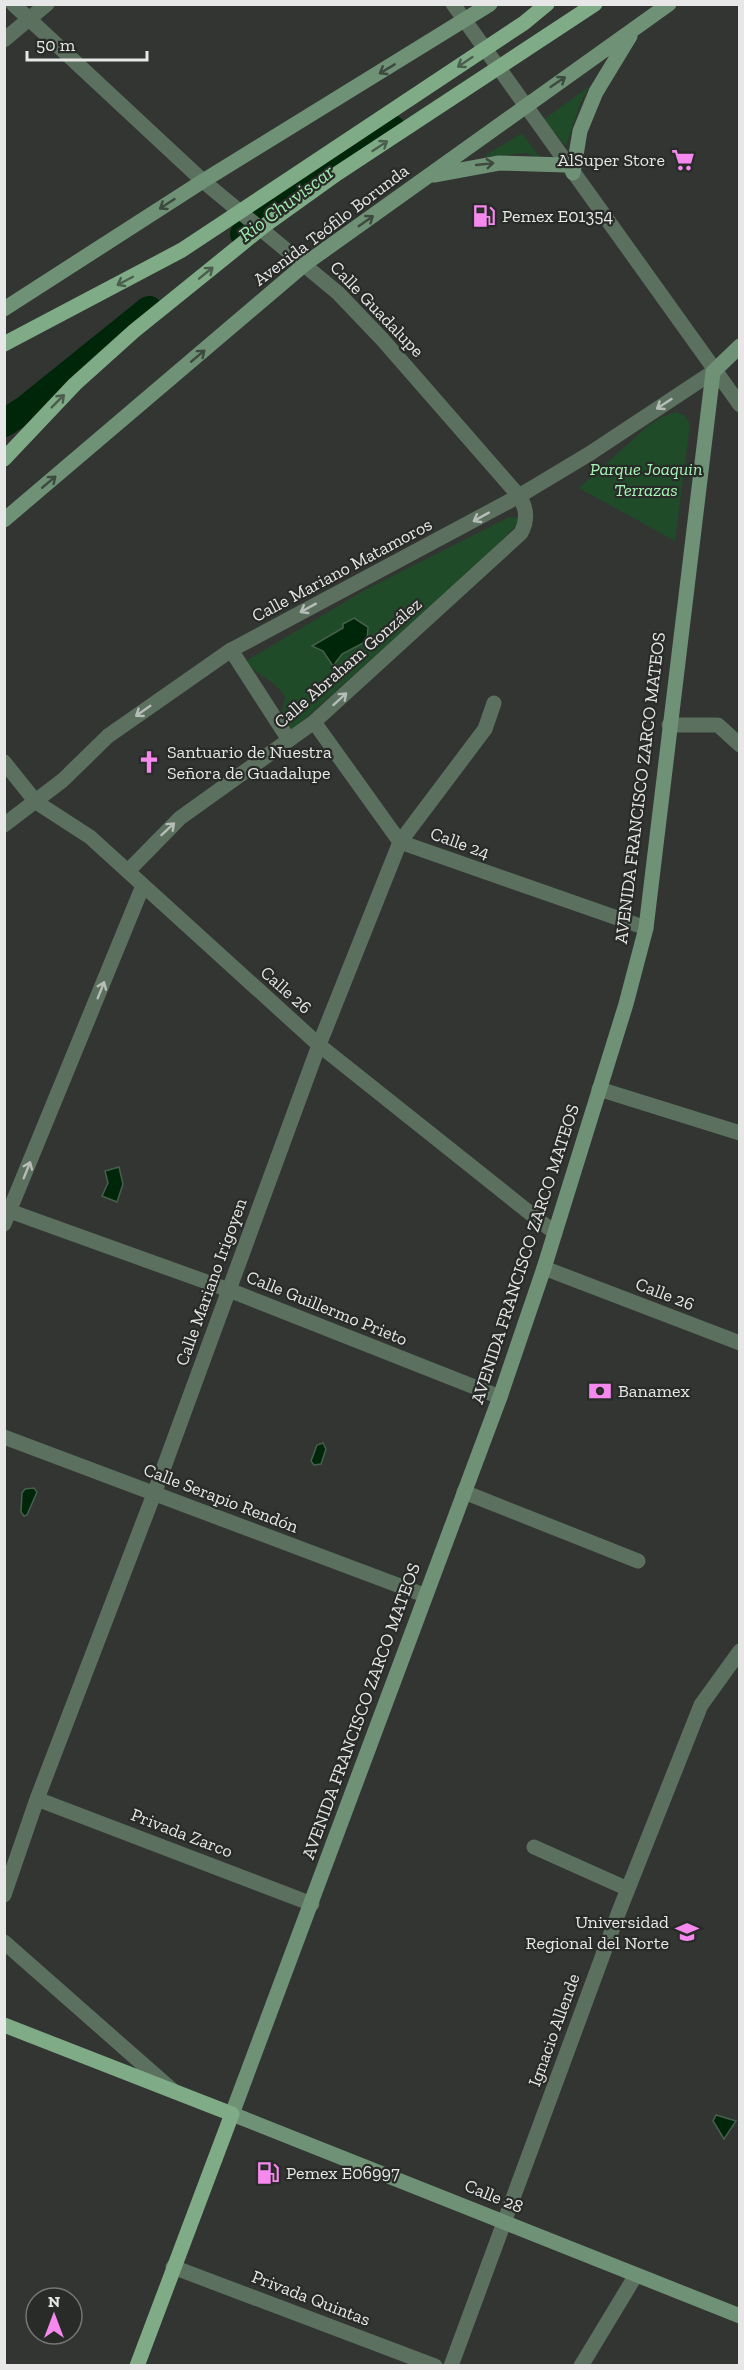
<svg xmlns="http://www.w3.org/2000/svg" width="744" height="2370" font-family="'Zilla Slab',serif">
  <rect width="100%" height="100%" fill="#323532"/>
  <path fill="#1f4b29" d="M590,86L581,101L566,146L543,120Z
    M522,133L540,158L526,153L483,157Z
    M676,412L684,415L690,424L675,541L579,488L649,425L662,417Z
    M509,517L518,518L519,522L487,556L292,730L281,717L285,697C273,678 259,678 246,661L365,590Z"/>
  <path fill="#00260a" stroke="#45604c" stroke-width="1.5" d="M354,618L368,627L367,641L342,654L333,666L323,651L312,646L343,628V624Z
    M119,1167L123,1184L117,1202L102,1196L108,1183L105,1171Z
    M323,1443L326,1449L321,1464L314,1465L311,1461L317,1445Z
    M34,1488L37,1492L27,1515L24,1516L21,1512L22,1493L25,1489Z
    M716,2115L736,2121L724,2139L713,2121Z"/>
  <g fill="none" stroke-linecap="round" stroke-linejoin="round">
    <path stroke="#00260a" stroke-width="28" d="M244,234L301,188L392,129
      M4,423L26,409L149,310"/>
    <path stroke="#5b705e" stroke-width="15" d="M4,40L47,4
      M231,650L289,740
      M314,722L400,842L646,928
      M669,725H718L740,745
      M36,802L90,837L319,1045L555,1233
      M128,871L180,818L314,722L521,533C528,520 527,508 519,496
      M599,1089L740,1133
      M4,1209L229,1290L500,1397
      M4,1224L142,888
      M544,1268L740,1343
      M4,1437L424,1595
      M464,1492L638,1561
      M37,1799L312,1904
      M534,1847L628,1889
      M4,1895L37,1799L154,1494L319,1045L400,842L485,729L494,703
      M4,1942L171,2089
      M173,2267L435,2366
      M451,2366L618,1914L701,1705L740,1651
      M581,2366L636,2275"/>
    <path stroke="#5b705e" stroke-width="15" d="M13,4L203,181L338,293L382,339L519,496
      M453,4L740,405
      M4,762L36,802
      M4,825L63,780L108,736L231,650L519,496L589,454L713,372"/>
    <path stroke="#6f9175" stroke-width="15" d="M573,173L580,131L596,92L630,36
      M434,175L499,163L566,165
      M4,309L203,181L490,4
      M740,346L713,372L646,928L626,1004L544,1268L500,1397L232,2114L740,2316
      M4,520L305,264L669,4"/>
    <path stroke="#7fab86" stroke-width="15" d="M4,2025L232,2114L137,2366"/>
    <path stroke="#7fab86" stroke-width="15" d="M4,344L182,250L524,23L547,4
      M4,459L75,384L134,331L264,226L338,173L595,4"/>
  </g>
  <defs><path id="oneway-shaft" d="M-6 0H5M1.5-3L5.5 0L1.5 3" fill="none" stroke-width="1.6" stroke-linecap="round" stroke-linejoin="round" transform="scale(1.5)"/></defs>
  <g stroke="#4b5e4e">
    <use href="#oneway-shaft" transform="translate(465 62) rotate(146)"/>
    <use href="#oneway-shaft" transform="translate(380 146) rotate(-33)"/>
    <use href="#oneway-shaft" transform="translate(206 273) rotate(-39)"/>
    <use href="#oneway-shaft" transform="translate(125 281) rotate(152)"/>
    <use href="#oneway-shaft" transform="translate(58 401) rotate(-45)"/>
  </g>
  <g stroke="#3d4a3f">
    <use href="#oneway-shaft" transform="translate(387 69) rotate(149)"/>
    <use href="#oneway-shaft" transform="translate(558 82) rotate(-34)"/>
    <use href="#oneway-shaft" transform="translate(485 164) rotate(-6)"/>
    <use href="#oneway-shaft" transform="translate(167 204) rotate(147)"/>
    <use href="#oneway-shaft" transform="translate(366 221) rotate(-35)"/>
    <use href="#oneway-shaft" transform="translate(198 356) rotate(-40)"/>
    <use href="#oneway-shaft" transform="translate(49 482) rotate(-40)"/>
  </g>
  <g stroke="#b5bdb6">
    <use href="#oneway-shaft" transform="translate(664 404) rotate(147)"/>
    <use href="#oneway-shaft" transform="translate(481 517) rotate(151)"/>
    <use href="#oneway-shaft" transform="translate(308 608) rotate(151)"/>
    <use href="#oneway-shaft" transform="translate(340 699) rotate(-42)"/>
    <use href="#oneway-shaft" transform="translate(143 711) rotate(145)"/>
    <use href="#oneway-shaft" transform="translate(168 829) rotate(-43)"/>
    <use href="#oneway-shaft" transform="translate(101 990) rotate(-68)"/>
    <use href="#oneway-shaft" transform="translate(27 1170) rotate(-68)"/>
  </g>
  <defs>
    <g id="supermarket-bare" transform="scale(1.8)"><path d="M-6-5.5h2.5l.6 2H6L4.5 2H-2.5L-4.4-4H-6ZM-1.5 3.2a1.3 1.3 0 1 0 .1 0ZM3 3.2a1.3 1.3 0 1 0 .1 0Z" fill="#f589ee" stroke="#282b28" stroke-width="2.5" paint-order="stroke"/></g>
    <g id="fuel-bare" transform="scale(1.8)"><path d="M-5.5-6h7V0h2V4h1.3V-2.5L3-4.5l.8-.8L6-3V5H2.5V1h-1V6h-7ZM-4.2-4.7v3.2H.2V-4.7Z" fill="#f589ee" stroke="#282b28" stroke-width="2.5" paint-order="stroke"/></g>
    <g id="church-bare" transform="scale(1.8)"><path d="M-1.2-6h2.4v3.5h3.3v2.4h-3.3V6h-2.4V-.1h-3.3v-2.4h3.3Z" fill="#f589ee" stroke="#282b28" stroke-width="2.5" paint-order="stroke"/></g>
    <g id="bank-bare" transform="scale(1.8)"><path d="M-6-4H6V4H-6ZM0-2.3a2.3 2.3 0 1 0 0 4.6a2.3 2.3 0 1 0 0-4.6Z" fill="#f589ee" stroke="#282b28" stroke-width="2.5" paint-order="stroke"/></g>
    <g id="university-bare" transform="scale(1.8)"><path d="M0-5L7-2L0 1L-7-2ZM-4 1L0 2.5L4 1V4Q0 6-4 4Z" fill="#f589ee" stroke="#282b28" stroke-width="2.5" paint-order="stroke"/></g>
  </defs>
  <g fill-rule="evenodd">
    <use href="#supermarket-bare" x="683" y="160"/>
    <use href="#fuel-bare" x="484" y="216"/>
    <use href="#church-bare" x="149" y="762"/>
    <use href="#bank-bare" x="600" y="1391"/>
    <use href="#university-bare" x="687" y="1932"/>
    <use href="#fuel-bare" x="268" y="2173"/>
  </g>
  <g text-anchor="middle" stroke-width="4.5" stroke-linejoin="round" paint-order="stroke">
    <g font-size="18" fill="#e6e7e6" stroke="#282b28" text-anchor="start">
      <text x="665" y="166" text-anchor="end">AlSuper Store</text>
      <text x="502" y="222">Pemex E01354</text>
      <text x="167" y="758">Santuario de Nuestra<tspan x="167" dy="21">Señora de Guadalupe</tspan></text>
      <text x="618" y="1397">Banamex</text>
      <text x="669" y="1928" text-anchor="end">Universidad<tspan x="669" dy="21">Regional del Norte</tspan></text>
      <text x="286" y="2179">Pemex E06997</text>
    </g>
    <g font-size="18" fill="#e6e7e6" stroke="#282b28">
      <text transform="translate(331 225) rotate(-37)" y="6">Avenida Teófilo Borunda</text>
      <text transform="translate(377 309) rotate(46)" y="6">Calle Guadalupe</text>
      <text transform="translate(342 570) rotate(-28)" y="6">Calle Mariano Matamoros</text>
      <text transform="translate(348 663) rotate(-41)" y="6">Calle Abraham González</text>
      <text transform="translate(640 788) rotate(-83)" y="6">AVENIDA FRANCISCO ZARCO MATEOS</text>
      <text transform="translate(460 843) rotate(20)" y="6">Calle 24</text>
      <text transform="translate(286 990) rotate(42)" y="6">Calle 26</text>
      <text transform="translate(525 1254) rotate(-72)" y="6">AVENIDA FRANCISCO ZARCO MATEOS</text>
      <text transform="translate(211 1282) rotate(-70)" y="6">Calle Mariano Irigoyen</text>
      <text transform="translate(665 1294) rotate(21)" y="6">Calle 26</text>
      <text transform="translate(327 1308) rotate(22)" y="6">Calle Guillermo Prieto</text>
      <text transform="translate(221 1498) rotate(21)" y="6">Calle Serapio Rendón</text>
      <text transform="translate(361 1711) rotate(-70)" y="6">AVENIDA FRANCISCO ZARCO MATEOS</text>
      <text transform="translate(182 1833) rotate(21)" y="6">Privada Zarco</text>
      <text transform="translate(554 2030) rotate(-70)" y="6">Ignacio Allende</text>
      <text transform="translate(494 2196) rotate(22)" y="6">Calle 28</text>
      <text transform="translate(311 2298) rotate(21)" y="6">Privada Quintas</text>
    </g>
    <g font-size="18" font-style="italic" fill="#a8f4b6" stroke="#282b28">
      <text x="646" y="475">Parque Joaquin<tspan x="646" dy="21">Terrazas</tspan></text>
    </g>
    <g font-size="20" font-style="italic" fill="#a1edaf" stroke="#282b28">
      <text transform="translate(286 203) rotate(-37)" y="7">Rio Chuviscar</text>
    </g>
  </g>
  <rect width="744" height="2370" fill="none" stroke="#e6e7e6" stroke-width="12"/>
  <g transform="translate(54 2316)"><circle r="28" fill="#282b28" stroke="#747674" stroke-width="1.5"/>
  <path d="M0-4.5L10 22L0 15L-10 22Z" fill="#f589ee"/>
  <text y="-9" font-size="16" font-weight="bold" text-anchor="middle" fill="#e6e7e6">N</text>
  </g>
  <path d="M27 51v9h120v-9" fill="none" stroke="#e6e7e6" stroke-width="3"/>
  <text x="36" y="51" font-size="18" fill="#e6e7e6" stroke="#282b28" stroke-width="4.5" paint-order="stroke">50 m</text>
</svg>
